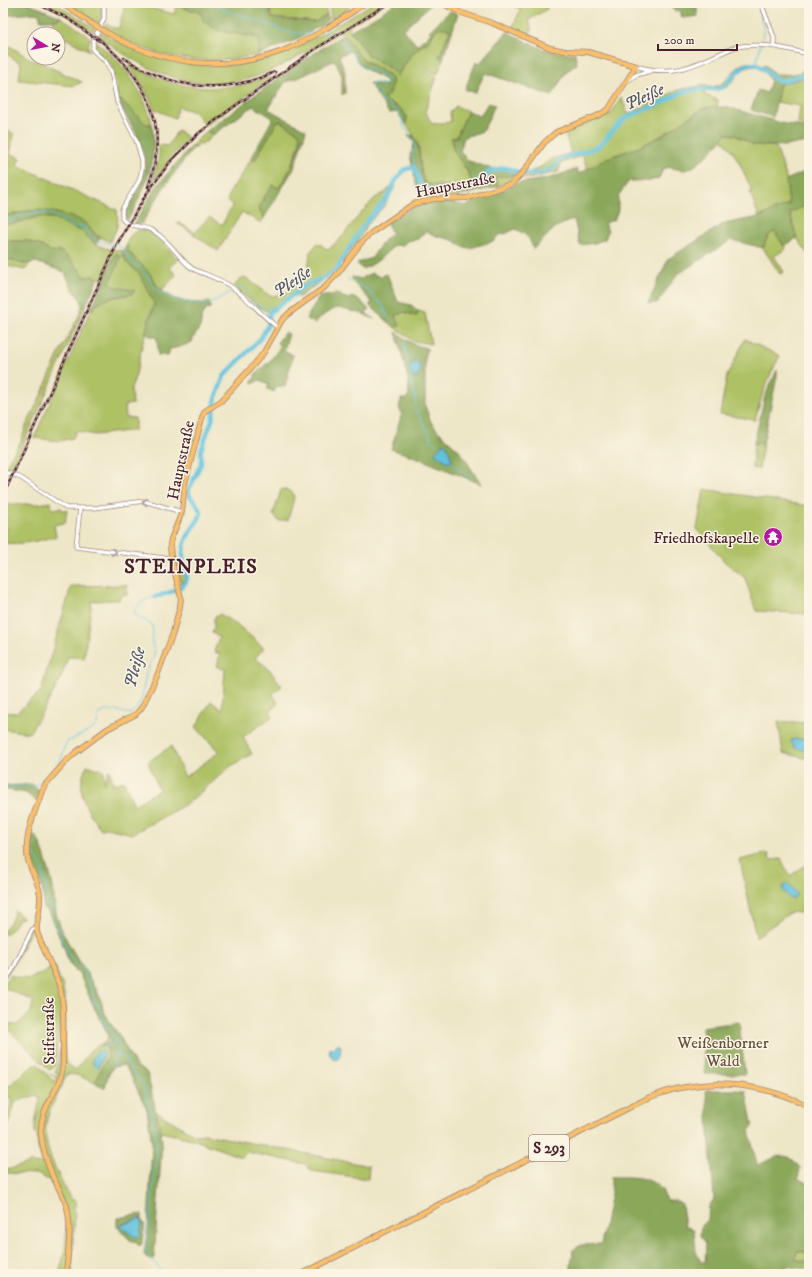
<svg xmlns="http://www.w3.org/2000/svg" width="812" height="1277" font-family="'IM FELL DW Pica',serif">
  <rect width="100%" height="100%" fill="#fcf5e5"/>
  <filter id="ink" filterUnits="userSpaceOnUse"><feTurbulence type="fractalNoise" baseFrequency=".025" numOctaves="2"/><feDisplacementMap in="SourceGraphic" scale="8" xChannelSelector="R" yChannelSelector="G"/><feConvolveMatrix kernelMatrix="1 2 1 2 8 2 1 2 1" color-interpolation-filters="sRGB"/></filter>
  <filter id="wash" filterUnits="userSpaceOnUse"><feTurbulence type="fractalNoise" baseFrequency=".012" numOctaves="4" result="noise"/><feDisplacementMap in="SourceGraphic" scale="16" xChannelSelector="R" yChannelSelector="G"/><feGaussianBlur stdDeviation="0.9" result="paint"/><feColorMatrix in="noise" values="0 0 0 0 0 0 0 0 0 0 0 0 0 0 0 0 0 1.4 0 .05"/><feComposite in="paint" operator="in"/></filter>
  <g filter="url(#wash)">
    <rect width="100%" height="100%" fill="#ede6c7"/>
    <path fill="#aec165" stroke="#7c7048" d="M44,3H55L95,28L93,32L69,16Z
      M67,3H101L102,16L99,24Z
      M125,3H130L174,14L177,6L198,12L217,30L259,38L258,55C201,66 152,60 104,27L106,23L113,28H119Z
      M270,3H325L327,14L316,22L271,18Z
      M329,3H350L351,5L349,8L331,19Z
      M373,3H385L348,27L367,54L390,69L397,76C406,65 413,47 427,43L438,27L443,26L450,30L439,57L443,59L438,73L436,74L425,68L424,70L437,77L426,109L427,115L432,124L451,122L450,112L456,106L468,111L456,138H452L453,149L469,174L471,182L467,187C460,187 430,186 425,183C420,173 421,160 419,149C417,139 411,132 406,124L407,117L401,109L386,101L384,99L386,96L390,94L391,76L361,58L342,31C316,46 290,63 262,74C201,98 146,73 99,36L101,32C146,59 197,72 250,62C262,60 274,57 285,52C316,39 345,20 373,3Z
      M510,3H547V9L529,20L532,31L526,34L512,28L521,9L510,5Z
      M61,17L90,37L88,47L90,51L63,37L64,35L57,32L56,34H49L55,20Z
      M95,41C123,62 144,90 152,124H146L123,101L118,100L113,69L111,64L96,50Z
      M3,42L37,63L39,58H45L43,64L82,82L73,86L19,80L21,63L3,52Z
      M746,63C759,62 763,67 772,77L770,80L765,72L755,66C735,68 739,78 727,87C720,91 712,89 704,91L705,95L718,100L717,107L702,109L663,135L639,147L607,158L588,170L582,155L561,163L558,172L531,178H523L528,173L541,167L551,159L571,153L564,131L611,114L621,97L628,114L678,90L706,85L708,87C730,87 727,71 746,63Z
      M131,65C180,91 218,95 270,76L271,78L206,125L194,112L178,107L175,118L154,109L144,87L130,67Z
      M809,74V125L798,123L800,106L776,102L780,84L803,78Z
      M280,121L299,133L301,140L289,171L283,183L279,188L264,196L259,208L264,218L261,223L242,212L218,251L177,223L178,222L195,232L209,217L222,225L233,204L227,201L230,192L251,159L255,160L277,122Z
      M178,130L189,139L174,154L152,183L159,157V145L168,146Z
      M8,131L14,134L10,154L20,157L17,165L117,210C119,227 117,227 110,242L94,234L84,222L39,210L29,211L3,216V143Z
      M207,131L213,135L202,145L200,143L195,149L193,144Z
      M727,134L735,135L754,145L776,147L786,177L789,204L759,217L750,192L752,191C744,173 736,152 722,139Z
      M513,169L521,172L510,181L499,186L495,178C500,175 507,177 513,175Z
      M393,184L395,187L385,205L368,224L358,241L335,271L299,297L294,295L268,312C255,306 245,296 234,287L240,279L245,277L270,296L283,295L308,271L310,252L318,243L328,250L341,238L355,220L375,198L386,192Z
      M808,203L809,204V256L797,238L790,213Z
      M37,217L54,218L81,231L96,244L105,248L122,251L126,262L140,274L154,303L142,346L136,374L131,389L133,404L125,405L126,418H135V430L95,435L76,431L73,438L60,441L34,438L91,309H93C101,297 119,297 132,294L134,291L116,287L109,283L121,256L116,253L103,280L94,276L85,277L71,260L61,252L49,251L42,246L27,241H3V224H12Z
      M139,230C156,229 167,248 178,260L169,267L176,275L162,290L157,286L151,276L127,250C125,242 131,232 139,230Z
      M775,231L786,249L774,256L784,272L780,274L763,248L768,236Z
      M3,258L24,264L31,262L25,270L3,265Z
      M82,306L85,307L11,472L5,470L8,462L21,441L27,424L44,389L58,356L78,318Z
      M418,311L425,313L431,344L414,341L394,327L399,326L395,316L404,312L416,316Z
      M745,339L780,356C768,377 761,397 755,420L720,414L727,376Z
      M754,443L763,444L759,469L752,468Z
      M285,489L293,493L294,498L288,520L279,521L273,515L281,490Z
      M704,489L809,506V614L756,611L745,578L725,562L697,529Z
      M51,502L52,509L61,508L62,510H67L65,523L54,525L56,536C40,541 21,545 4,543L6,518H3V511L6,504H38Z
      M181,560L180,564L185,578L181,584L176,564Z
      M127,585V595H121L119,600L92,601L84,658L68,657L61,678L43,711L29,733L3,729V712L16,713L41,691L71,586Z
      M220,614L240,627L264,648L255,658L268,668L282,686L273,694L278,703L270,712L273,716L243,737L252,754L231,766L188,803L132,834L106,828L101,829C84,808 75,791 87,765L104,771V784L109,770L114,784L124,781L134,805L159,790L148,762L171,746L185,777L219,752L196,727L211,701L222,710L225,669L217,667L220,654L214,652L219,637L212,633L214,627V618Z
      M778,721L809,723V759L783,753Z
      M768,853L770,860L781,859L790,876L809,863V914L791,912L756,937L740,860Z
      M35,908H38C31,934 18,958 3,980V977C18,957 28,933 35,908Z
      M15,910L23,918L19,919L6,935L3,933V931L11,921Z
      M55,966L62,984L65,997V1059L67,1064L76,1070L92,1049L106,1041L108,1037L113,1042L102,1046L107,1047L108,1057L102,1067L95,1083L77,1075L67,1074C65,1078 63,1083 61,1088C55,1100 48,1111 46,1125C43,1151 60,1177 71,1199L76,1201V1204L74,1208L75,1215L72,1260L73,1274H59C64,1259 69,1228 65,1212C62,1201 56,1191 51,1181L37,1174L3,1173V1171L30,1163L44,1164L38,1149L37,1134L35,1133V1123L40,1099L37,1095L15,1102L9,1125L6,1124L12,1098L3,1095V1091L35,1064H38L54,1082L57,1078L50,1074L58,1077L59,1074L55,1072C60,1065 57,1055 61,1047V1058L64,1003L53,967Z
      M51,968C58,986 64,1005 61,1024C60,1032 57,1042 56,1051C55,1058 58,1068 49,1070L3,1024L17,1025L31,1012L33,1001L3,987V985L10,975L27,979L41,974Z
      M155,1111L195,1135L205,1134L369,1166L368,1179L312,1171L305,1164L247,1152L241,1157L192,1139L161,1132Z
      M797,1251L809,1253V1262L795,1259Z"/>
    <path fill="#8aa75a" stroke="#6a6342" d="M3,3H25L37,7L61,17L55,20H41L38,13L10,15L3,12Z
      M177,3H270L271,18L315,22L327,14L328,21L296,40L258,55L259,38L217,30L203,21L201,14L198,12L177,6Z
      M396,3H432L403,30L417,45L431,33L429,31L450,11L458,14L443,59L439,57L450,30C434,23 435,33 427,43C414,46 405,65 397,76L390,69L367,54L350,31L376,16Z
      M672,3H696L698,16L682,18L680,10L674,11Z
      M507,32C531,43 548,55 575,53L577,64L566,72L552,96L485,73L475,93L465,89L476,62L480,63Z
      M344,34L361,58L391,76L393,82L391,85V91L384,99L386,101L401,109L407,117L406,124L397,112L389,113L369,83L386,85L387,82C383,78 380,77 376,75C363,69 358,63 351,51L339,56L345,72V93L342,95V76L335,60L298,78L285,82L268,109L306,130L294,168L264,218L259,208C262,199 267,193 273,185L279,188C285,180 301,149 300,139C300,137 299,135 299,133L280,121L277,122L255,160L251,159L273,118L253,106L213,135L207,131C252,97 296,64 344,34Z
      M764,64L775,74C791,74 798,77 809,65V74L803,78L780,84L773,117L751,110L758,90L767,93L772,77L763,68Z
      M118,100L123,101L146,124H152C158,162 145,188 128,220C125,218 124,216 124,212C125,206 131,201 134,197C139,190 142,182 144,174C148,143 129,125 118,100Z
      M488,103L495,105L483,131L464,137L460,152L469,161L492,169L506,167L513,169V175C507,178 501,175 495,178L499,186L460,196H431L417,188L410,155L413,149L414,142L408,136L413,135C423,149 417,168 425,183C430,186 460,187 467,187L471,182L469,174L453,149L452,137L456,138L468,111L480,116Z
      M709,107H727L785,124L809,127V143H801L785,146L754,145L735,135L727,134C716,145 699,168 684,170C674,170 673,165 663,169L659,178L650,181H629L618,196V210L614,220L604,223L608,231L605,239L595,243L580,245L574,219L556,227L533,249C530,237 526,234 515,229L505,234L498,235L494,241L470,248L463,247L453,240L436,236L426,231L418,239L407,241L402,246L395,245C383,255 378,264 362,269L357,263L372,258L383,241L392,233L386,222L417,205L442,201L467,206L472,201L483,196L499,192L518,183L547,179L577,169L578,173H581L607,158L639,147L663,135L702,109Z
      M193,144L194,147L164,187L142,223L140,225L134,224L156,187Z
      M809,170V204L790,213L797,238L784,246L774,231L768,236L763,248L731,240L678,274L657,303H648L668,259L723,224L759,217L789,204L786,180Z
      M39,210C53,212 72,215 84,222C90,226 93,234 100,238L98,242L96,244L81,231L54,218L37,217L12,224H3V216L29,211Z
      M3,241H27L42,246L49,251L61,252L71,260L85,277L94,276L98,278L85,307L82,306L81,300L71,287L66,275L62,271L36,262L24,264L3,258Z
      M127,245L128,250C135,259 144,266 151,275C153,279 154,283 157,286C170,300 190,305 209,302L211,307L205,311L201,318C203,328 194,334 192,342L180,347L170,349L168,356L158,355L157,338L145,334L154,303L140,275L126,262L122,251Z
      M116,253L121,256L110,283L116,287L135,290L132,294C119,297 101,297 93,309H91Z
      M372,273L380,277L387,274L398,302L411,305L418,311L417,316L404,312L395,316L400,326L394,327L369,305L372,302L353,282L352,277L362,279L365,276Z
      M336,294L341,295L343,297L349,299L351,297L360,300L369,310L366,313L374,319L363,314L339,308C331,309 321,316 315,323L306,319L319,297Z
      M285,332L289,334L284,350L293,355L285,387L277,386L274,392L267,389L269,384L259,380L253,384L251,383L255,377V374L270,361L281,346L277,343Z
      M396,332C407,340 415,346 427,348V350L425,353V406L431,422L438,431L460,451L481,484L418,458L391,449L402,413L399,408L401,399H406L409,395L408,378Z
      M777,370V376L763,444L754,443L765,396Z
      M3,784C13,787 21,785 32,784L39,791L36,801L26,793L3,789Z
      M32,835C34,836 36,836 37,838C42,844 52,880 53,888C54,894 54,900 55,907C60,939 81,959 94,987L96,988L102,1003L103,1010L111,1024L119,1035L136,1066L147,1073L161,1132L162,1142L154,1259H148L144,1254L148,1228L152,1144L147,1110L131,1076L124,1065L113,1067L108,1076L105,1088L95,1083L102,1067L108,1057L107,1047L101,1046L112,1042L108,1037L107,1032L95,1009L79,973L73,968L68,960L64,947L47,909L43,908C46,883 34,875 31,853C30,847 31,841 32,835Z
      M739,1022L745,1074H705L702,1027Z
      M706,1090H736L746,1091L753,1127L749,1130L757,1165C775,1159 786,1147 800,1168L798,1179L809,1183V1253L797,1251L795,1259L809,1262V1270L786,1266L785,1274H570L573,1250L581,1245L601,1244L611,1194V1177C628,1177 650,1175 662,1190C664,1193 665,1198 666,1201H676L682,1205L685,1226L694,1230L696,1252L701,1262H705L706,1243L700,1236L701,1227L708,1219L709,1206L714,1199Z
      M142,1214V1221L140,1218L122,1224L141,1225L142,1222L144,1223C146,1230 141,1237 142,1244L139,1246L137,1243L132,1242L117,1227V1218Z"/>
    <path fill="#60c2de" stroke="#557084" d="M413,363H418C422,367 420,373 417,377L413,378L409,366Z
      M443,444H446L449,451L452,462H447L435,453Z
      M796,739H809V752L794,747L791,740Z
      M787,884H789L797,894L793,899L789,898L783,890V887Z
      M337,1044L340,1045L341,1047C340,1051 341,1054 340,1058L335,1060L329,1054L330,1048H334Z
      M97,1051H102L104,1053L103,1057L98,1067L93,1064L92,1059Z
      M140,1218L142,1221L140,1235L138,1237L133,1236L120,1226Z"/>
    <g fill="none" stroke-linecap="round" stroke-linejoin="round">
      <path stroke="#60c2de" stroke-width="1" d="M215,3L224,10L274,26L279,29L292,33H313
        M321,34C328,35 333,31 339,32
        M341,36L345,48L353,54L358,63L363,68L370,69L387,79V84C381,86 378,82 372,83L371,86L380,93V100L382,102L389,103L392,109L399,111L404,126L414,141L415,147L412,154L414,167
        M756,64L764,29L757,3
        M3,219L11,220H14L16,217L31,213L43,212L53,214L56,218C63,218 70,228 78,227C80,227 82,226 84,226L85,231L96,241L111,244H116L121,247L131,262L142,268L155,287L162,294L180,301L201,304L215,301L234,290
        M347,279L364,287L383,306L388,318
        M237,288L242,286L244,287C249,295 254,307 265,307C269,308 270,306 275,308
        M404,342L416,405
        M417,410L432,440L437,445
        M451,462L471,478
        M3,785L17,788L25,785L35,786C43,780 55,772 60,762C63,756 63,748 67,742L93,729L98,722L97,716C106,707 119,711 130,714L137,708L142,698L146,673L153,659L155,651L152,644L153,629L152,625L136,615L134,613C136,603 146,599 155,597
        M31,838L34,846L33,853L43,868L48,905H53L51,911V913L50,915L54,920L62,935L61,939L67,948V953L75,964L84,970L89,984L92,989V996L95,999L94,1003L99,1006L98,1009L103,1017V1022L107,1028L110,1029L112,1034L116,1037L119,1042L116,1055L125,1057L132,1071L143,1084L155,1130L157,1153L146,1252L164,1274
        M102,1050L104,1046L114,1043L116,1038
        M114,1066L116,1055
        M95,1071L96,1066"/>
      <path stroke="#60c2de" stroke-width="4.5" d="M155,597C166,593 183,591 187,579C183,560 179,550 190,532C193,526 199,521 201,513L196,503L191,498L188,491L201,464V450L212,420L216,397L224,376L260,339L268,325L270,312L305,286L327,276L336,270L363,226L388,197L396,180L404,170L414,167L421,186L426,190L442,191L467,190L491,171L503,168H506L524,174L542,173L554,167L560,159L598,147L625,118L662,103L682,92L702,89H717L725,86L735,74L746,65L756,64L764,69L776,80L783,81L809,73"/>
    </g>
  </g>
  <g filter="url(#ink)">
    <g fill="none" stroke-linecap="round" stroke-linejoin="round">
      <g stroke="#9c8279" stroke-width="5">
        <path id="minor" d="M104,3V19L93,41V50L98,55L106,62L111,71L117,102L136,140L142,160V169L139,181L122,209V219C130,228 141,225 151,230C166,237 176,254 188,265L193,269C206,275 221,279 233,288C249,299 261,315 277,327
          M761,3L774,37V46
          M636,66C677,79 699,62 735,47C762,42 783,48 809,54
          M627,81L636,75L650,71
          M3,473H8L21,478L66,508H94L144,501L182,512
          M80,508L76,547L164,558L171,557
          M3,983L12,971L32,930L37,927"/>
      </g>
      <g stroke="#9c8279" stroke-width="6">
        <path id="major" d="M61,3L94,25
          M106,32C161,65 227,74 287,49C315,37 341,19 366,3
          M66,1274C68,1252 72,1229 67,1207C64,1197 58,1187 53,1177C47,1163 42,1148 41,1133C40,1110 55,1096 61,1076C64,1067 63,1056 63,1046C63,1026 65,1004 59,985C53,967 43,950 37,932C36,919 41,907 40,895C39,882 31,872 28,860C23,837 35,812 42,791L45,785L66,761L75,753L107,729L136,714L142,707L157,676L173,633L180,606L181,598L171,557L170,545L171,539L182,512L185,483L202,418L205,411L221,401L257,361L264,352L282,320L288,314L325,287L339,272L360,244L371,233L413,204L434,199L467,198L512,184L524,171L544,143L556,132L597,116L608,110L636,66L588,52L565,51L550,48L492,23L459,12L442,3
          M302,1274L650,1097C660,1094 670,1090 680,1088C724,1079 769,1087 809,1106"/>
      </g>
      <use href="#minor" stroke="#fff" stroke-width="3.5"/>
      <use href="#major" stroke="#f8bf6c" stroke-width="4.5"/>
      <g stroke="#4a1f2b" stroke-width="2.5">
        <path id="rail" d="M36,3L67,18L99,41
          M95,36C145,76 172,123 148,187
          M124,58C172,89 222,96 275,72
          M3,496L117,244L147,193L170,162L199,133L228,111L314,50L389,3"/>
      </g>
      <use href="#rail" stroke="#fcf5e5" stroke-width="1" stroke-dasharray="3" stroke-linecap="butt"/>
      <g stroke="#9c8279" stroke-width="6" stroke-linecap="butt">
        <path id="major-bridge" d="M94,25L106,32"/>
      </g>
      <use href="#major-bridge" stroke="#f8bf6c" stroke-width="4.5"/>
    </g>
    <defs><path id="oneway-chevron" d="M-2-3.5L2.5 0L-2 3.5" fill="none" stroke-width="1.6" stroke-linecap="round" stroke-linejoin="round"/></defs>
    <g stroke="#ae9aa0">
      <use href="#oneway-chevron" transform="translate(145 502) rotate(-173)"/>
      <use href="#oneway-chevron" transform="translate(114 552) rotate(7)"/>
    </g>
  </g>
  <defs>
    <g id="temple-disc" transform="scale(1)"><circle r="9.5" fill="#b5179e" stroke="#fcf5e5"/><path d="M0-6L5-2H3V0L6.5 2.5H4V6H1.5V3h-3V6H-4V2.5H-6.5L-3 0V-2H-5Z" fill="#fff"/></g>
  </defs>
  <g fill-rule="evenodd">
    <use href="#temple-disc" x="773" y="537"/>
  </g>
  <g text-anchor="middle" stroke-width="3" stroke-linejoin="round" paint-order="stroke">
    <rect fill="#fcf5e5" stroke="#7f5f63" stroke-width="1" x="529" y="1135" width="40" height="26" rx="3"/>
    <g font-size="15" font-weight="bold" fill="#4a1f2b">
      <text x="549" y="1153">S 293</text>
    </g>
    <g font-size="16" fill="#4a1f2b" stroke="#fcf5e5">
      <text transform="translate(455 184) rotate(-11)" y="6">Hauptstraße</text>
      <text transform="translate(180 460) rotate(-78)" y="6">Hauptstraße</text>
      <text transform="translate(48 1031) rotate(-91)" y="6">Stiftstraße</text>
    </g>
    <g font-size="16" fill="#4a1f2b" stroke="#fcf5e5" text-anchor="end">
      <text x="759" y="543">Friedhofskapelle</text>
    </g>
    <g font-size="16" fill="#68503c" stroke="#fcf5e5">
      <text x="723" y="1048">Weißenborner<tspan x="723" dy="18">Wald</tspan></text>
    </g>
    <g font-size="17" font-style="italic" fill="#52586a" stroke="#fcf5e5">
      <text transform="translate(644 96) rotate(-25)" y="6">Pleiße</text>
      <text transform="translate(292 281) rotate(-34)" y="6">Pleiße</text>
      <text transform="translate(134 667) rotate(-76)" y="6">Pleiße</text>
    </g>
    <g font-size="20" font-weight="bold" letter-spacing="1" fill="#4a1f2b" stroke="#fcf5e5">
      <text x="191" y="573">STEINPLEIS</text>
    </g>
  </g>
  <rect width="812" height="1277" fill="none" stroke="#fcf5e5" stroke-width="16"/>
  <g transform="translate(46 46) rotate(100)"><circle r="19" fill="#fcf5e5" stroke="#b59f9b"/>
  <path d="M0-3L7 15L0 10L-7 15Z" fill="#b5179e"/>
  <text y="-6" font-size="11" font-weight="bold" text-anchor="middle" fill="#4a1f2b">N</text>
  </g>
  <path d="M658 44v6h79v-6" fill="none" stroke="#4a1f2b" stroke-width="2"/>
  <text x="664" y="44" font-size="12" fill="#4a1f2b" stroke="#fcf5e5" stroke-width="3" paint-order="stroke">200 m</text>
</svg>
